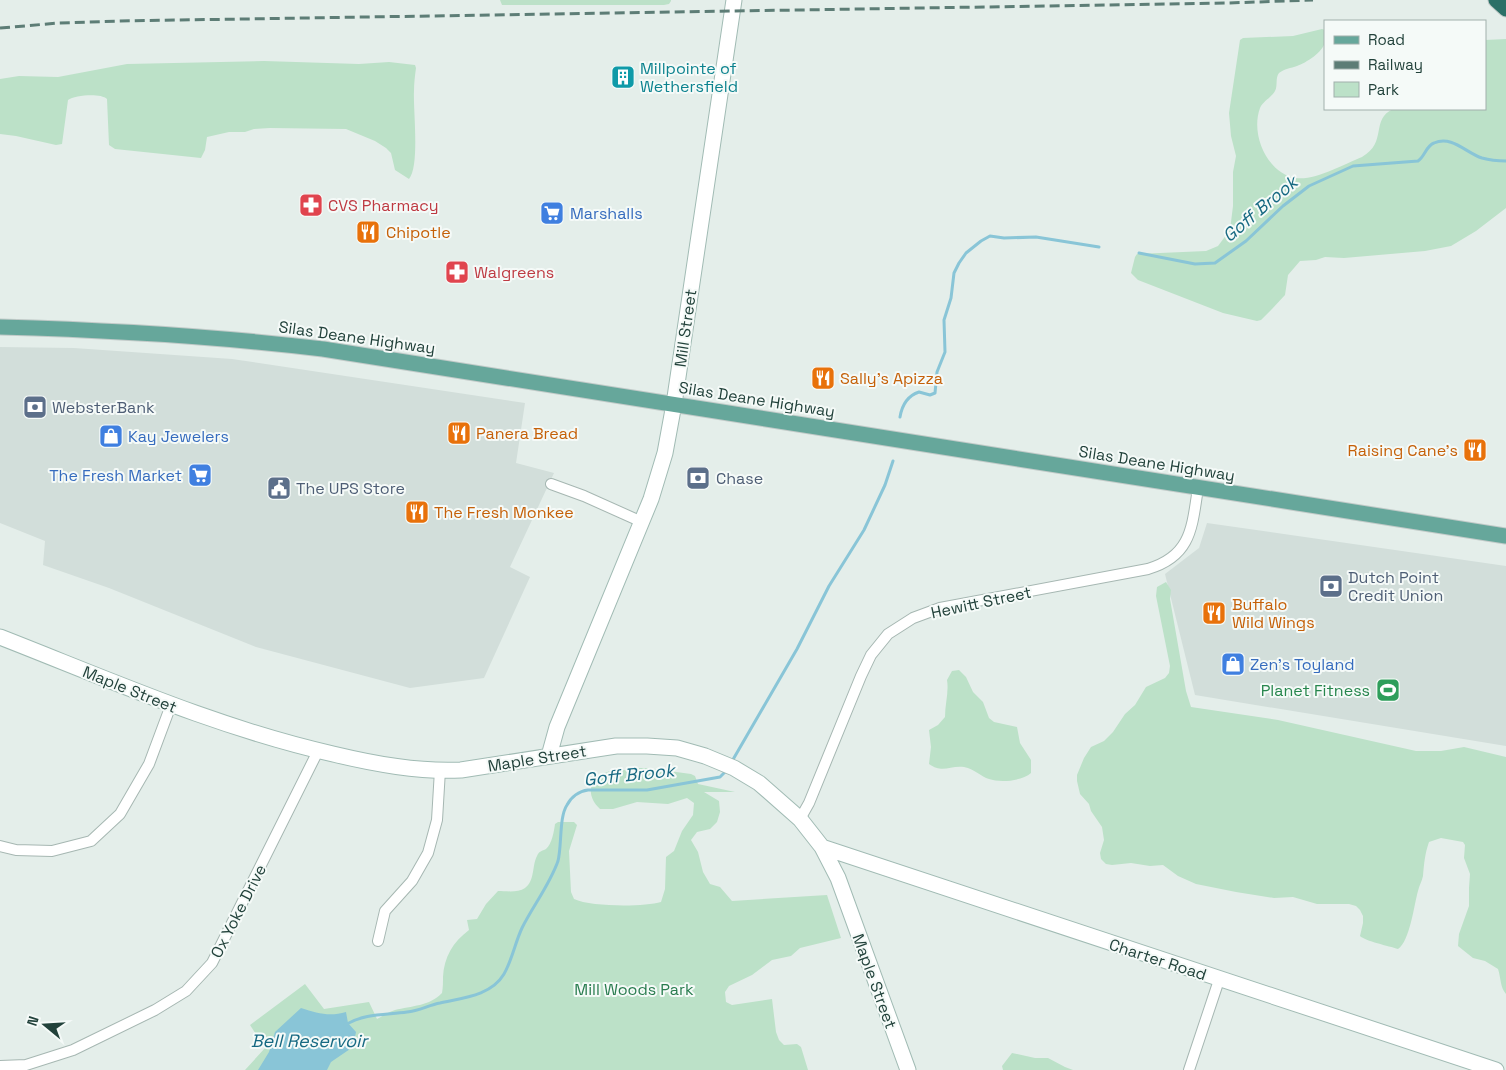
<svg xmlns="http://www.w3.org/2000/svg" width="1506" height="1070" font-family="'Space Grotesk',sans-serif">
  <rect width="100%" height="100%" fill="#e4eeea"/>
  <path fill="#d2deda" d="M0,347L74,348L232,359L525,403L516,463L554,473L510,567L530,577L484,678L410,688L256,647L109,588L43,565L45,541L0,523Z
    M1207,523L1506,566V746L1195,695L1165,574L1199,548Z"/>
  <path fill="#bce1c8" d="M500,0H671V1L669,4L664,5H502Z
    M1322,29L1325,30C1325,34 1325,38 1325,42C1323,52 1306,63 1297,66C1291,68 1284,69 1279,73C1275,78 1278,86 1275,91C1271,98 1263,101 1260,108C1250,135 1268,174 1296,178C1314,181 1345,164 1362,157C1388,142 1370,120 1393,109H1485V40L1506,39V208L1476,231L1451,246L1425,251L1344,258L1325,257L1316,260L1300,261L1288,275L1285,295L1272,309L1261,320L1257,321L1223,313L1138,280L1131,273L1135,257L1137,254L1206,251L1218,246L1230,230L1233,206V172L1236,156L1231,136L1229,113L1240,40L1243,38L1293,36Z
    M264,61L359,64L389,62L415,65L416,68C415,75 414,83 414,91C413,110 420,166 409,179L395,170L391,153L386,148L375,141L346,129L270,128L254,129L245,132H229L207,137L205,150L201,158L115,149L109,145L107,99C101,93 75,95 68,100L62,144L56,145L16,136L0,134V79L19,76L58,77L127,64Z
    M1166,582L1171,590L1170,599L1186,691L1191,707L1278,720L1416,751H1441L1464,747L1506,757V994C1500,987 1501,978 1498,969L1485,961L1473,958L1458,946L1459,934L1469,906V888L1470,874L1464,858L1465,845L1463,842L1441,838L1429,842C1425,853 1424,864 1423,876C1422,881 1419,886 1418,891C1414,905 1410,941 1398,949C1389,946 1365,941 1360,936L1363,923V916L1360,910L1356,906L1349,904H1317L1293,897L1274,898L1236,892L1196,884L1178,876L1163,865L1150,866L1131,863L1112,865L1106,864L1101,859L1100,853L1104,840L1102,827L1091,811L1089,804L1080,794L1077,781V775L1084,758L1091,747L1104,741L1113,732L1125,714L1135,705L1146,687L1165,678L1169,673L1170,666L1156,596L1157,587Z
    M959,670L966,677L973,692L983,702L989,718L994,722L1017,727L1020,743L1031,760V773C1022,781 1000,783 989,779C981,777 975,769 964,767C950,765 943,774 929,764L931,747L929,730L938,725L945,717C945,704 949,692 947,680L952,671Z
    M629,768H647L691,774L695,776L698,784L735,792H704L719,801L720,812L717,822L710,829L697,832L691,840L698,852L703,872L710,884L720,887L732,901L827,895L841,938L800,948L791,956L772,960L752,975L729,986L725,992L726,1002L732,1005L772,999L776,1032L779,1040L784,1045L797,1044L801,1047L808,1070H245L265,1048L250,1025L305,984L324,1009L369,1002L377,1019C383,1016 389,1012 395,1010C411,1006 430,1006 442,993C443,987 443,982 443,977C444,957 453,942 469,930L467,920L477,919L486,904L498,891C506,891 518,893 525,888C535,881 532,865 537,856C539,851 542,851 546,849C552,844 554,831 555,824L558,822H574L577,825L569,851L571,892L574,899C591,907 644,907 661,902L665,889L666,857L674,851L682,831L693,815L694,803L687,798L668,804L637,802L613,809H600C587,797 587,781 605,773C612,769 621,770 629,770Z
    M1012,1053L1035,1058H1048L1065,1067L1073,1070H1003L1002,1066Z"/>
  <path fill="#89c5d7" d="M301,1008C317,1013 329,1017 346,1012L348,1023L356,1032L353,1047L331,1062L327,1070H258L269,1052L275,1032Z"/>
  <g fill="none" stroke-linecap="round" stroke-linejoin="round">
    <path stroke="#89c5d7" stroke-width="3" d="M1139,253L1195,264L1215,263L1246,241L1283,206L1309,186L1353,166L1418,161C1425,156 1426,146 1434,143C1452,135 1466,153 1482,158C1489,160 1498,161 1506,161
      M900,417C902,405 907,396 919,392L930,395L935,393L937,372L945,352L944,320L951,298L954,273L959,263L966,253L981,241L990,236L1004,238L1036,237L1099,247
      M731,763L797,649L829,586L864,530L885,485L893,461
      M345,1025C365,1013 385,1015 407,1012C419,1011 429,1005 440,1003C462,998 491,996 504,974C512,960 515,943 522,928C533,906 550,884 558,861C562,845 559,817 567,805C571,797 579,791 588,790H647L720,777L727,770"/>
    <g stroke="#a6b7b2" stroke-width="12">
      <path id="street" d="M551,484L584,496L642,522
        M800,819L809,803L861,676L871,655L888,634L913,618L940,608L1148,569C1192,556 1192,526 1198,488
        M0,846L16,850L52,851L91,841L120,814L149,764L171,705
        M378,941L385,911L412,881L428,853L437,820L440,770
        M0,1066L26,1065L73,1050L155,1010L186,991L212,963L318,751
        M1189,1070L1219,980"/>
    </g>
    <g stroke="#a1bbb4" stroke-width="17">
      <path id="secondary" d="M0,637C110,680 218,728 333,754C375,764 418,772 461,770L616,746H647L677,748L705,756L734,768L759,783L800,819L822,847L838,878L908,1070
        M549,756L557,727L651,499L665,453L674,404L734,0
        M822,847L1496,1070"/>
    </g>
    <g stroke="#c1cac8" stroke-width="17">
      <path id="primary" d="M0,327C109,330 214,336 323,349L1506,536"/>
    </g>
    <g stroke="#c1cac8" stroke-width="17">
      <path id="highway" d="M1496,0L1506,9"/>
    </g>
    <use href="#street" stroke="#fff" stroke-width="10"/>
    <use href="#secondary" stroke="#fff" stroke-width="15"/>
    <use href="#primary" stroke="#66a79b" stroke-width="15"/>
    <use href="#highway" stroke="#2b7067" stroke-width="15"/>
    <path stroke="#5d7d76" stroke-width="3" stroke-dasharray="10 5" stroke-linecap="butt" d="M0,28L59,23L120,21L1229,3L1313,0"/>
  </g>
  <defs>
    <g id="building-square" transform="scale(1.25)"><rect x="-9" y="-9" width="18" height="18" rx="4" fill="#0f9aa8" stroke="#f5faf8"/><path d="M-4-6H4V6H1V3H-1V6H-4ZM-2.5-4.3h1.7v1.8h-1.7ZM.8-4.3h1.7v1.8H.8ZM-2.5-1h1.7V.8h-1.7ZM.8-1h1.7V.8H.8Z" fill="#fff"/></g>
    <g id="pharmacy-square" transform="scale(1.25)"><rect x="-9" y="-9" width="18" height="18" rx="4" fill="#e0444e" stroke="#f5faf8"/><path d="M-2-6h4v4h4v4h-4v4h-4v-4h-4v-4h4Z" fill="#fff"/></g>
    <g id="supermarket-square" transform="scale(1.25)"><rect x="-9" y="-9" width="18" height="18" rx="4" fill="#3f7fe0" stroke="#f5faf8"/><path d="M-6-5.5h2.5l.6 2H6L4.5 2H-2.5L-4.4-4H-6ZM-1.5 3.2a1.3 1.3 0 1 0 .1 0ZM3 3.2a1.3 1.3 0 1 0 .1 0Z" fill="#fff"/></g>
    <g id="restaurant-square" transform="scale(1.25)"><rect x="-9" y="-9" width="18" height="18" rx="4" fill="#e8710a" stroke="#f5faf8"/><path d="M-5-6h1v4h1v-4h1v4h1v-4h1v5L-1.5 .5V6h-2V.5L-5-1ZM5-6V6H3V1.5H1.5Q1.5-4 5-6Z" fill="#fff"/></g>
    <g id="bank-square" transform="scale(1.25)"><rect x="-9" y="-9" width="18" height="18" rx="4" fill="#5c6f8a" stroke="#f5faf8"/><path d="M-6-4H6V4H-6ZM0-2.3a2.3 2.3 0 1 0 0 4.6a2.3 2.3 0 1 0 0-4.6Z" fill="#fff"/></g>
    <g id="shop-square" transform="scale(1.25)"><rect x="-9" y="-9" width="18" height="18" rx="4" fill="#3f7fe0" stroke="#f5faf8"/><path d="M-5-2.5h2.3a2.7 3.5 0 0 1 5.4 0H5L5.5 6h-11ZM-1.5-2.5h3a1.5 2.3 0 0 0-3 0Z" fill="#fff"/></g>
    <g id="civic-square" transform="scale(1.25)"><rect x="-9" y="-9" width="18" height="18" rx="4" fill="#5c6f8a" stroke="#f5faf8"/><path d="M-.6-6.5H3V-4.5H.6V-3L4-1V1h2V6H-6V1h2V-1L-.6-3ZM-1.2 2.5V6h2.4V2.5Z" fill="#fff"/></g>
    <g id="stadium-square" transform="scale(1.25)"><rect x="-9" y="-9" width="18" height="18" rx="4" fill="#2e9e5b" stroke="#f5faf8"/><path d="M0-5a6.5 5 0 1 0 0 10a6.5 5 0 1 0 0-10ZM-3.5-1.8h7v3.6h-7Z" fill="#fff"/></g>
  </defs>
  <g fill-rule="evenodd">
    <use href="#building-square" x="623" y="77"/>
    <use href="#pharmacy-square" x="311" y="205"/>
    <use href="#supermarket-square" x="552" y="213"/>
    <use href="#restaurant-square" x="368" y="232"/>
    <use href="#pharmacy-square" x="457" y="272"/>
    <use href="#restaurant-square" x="823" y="378"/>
    <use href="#bank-square" x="35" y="407"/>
    <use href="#restaurant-square" x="459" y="433"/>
    <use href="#shop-square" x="111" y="436"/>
    <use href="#restaurant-square" x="1475" y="450"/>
    <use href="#supermarket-square" x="200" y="475"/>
    <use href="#bank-square" x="698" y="478"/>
    <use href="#civic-square" x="279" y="488"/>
    <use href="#restaurant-square" x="417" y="512"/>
    <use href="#bank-square" x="1331" y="586"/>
    <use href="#restaurant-square" x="1214" y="613"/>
    <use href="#shop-square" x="1233" y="664"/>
    <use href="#stadium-square" x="1388" y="690"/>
  </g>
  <g text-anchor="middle" stroke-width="4" stroke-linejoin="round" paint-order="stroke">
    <g font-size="16" fill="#0d838f" stroke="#f5faf8" text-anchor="start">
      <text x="640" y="74">Millpointe of<tspan x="640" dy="18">Wethersfield</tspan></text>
    </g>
    <g font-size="16" fill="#be3a42" stroke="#f5faf8" text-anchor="start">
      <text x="328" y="211">CVS Pharmacy</text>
      <text x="474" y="278">Walgreens</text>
    </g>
    <g font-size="16" fill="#366cbe" stroke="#f5faf8" text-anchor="start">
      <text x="570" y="219">Marshalls</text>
      <text x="128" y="442">Kay Jewelers</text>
      <text x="182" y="481" text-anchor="end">The Fresh Market</text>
      <text x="1250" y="670">Zen's Toyland</text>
    </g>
    <g font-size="16" fill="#c56008" stroke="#f5faf8" text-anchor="start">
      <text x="386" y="238">Chipotle</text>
      <text x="840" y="384">Sally's Apizza</text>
      <text x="476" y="439">Panera Bread</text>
      <text x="1458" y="456" text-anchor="end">Raising Cane's</text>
      <text x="434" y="518">The Fresh Monkee</text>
      <text x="1232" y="610">Buffalo<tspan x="1232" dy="18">Wild Wings</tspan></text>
    </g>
    <g font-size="16" fill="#22423b" stroke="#f5faf8">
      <text transform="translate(685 328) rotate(-82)" y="6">Mill Street</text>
      <text transform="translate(357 337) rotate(8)" y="6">Silas Deane Highway</text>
      <text transform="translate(757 399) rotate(9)" y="6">Silas Deane Highway</text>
      <text transform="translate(1157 463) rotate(9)" y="6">Silas Deane Highway</text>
      <text transform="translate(981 602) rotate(-12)" y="6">Hewitt Street</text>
      <text transform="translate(130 689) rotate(22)" y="6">Maple Street</text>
      <text transform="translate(537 758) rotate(-9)" y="6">Maple Street</text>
      <text transform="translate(238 911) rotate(-63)" y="6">Ox Yoke Drive</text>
      <text transform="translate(1158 959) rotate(18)" y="6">Charter Road</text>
      <text transform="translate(875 981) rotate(70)" y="6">Maple Street</text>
    </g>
    <g font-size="16" fill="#4e5e75" stroke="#f5faf8" text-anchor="start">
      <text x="52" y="413">WebsterBank</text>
      <text x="716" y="484">Chase</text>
      <text x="296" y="494">The UPS Store</text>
      <text x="1348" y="583">Dutch Point<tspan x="1348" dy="18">Credit Union</tspan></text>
    </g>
    <g font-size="16" fill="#27864d" stroke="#f5faf8" text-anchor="end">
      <text x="1370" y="696">Planet Fitness</text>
    </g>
    <g font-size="16" fill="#297c4f" stroke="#f5faf8">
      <text x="634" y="995">Mill Woods Park</text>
    </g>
    <g font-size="18" font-style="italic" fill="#176982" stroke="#f5faf8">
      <text transform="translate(1260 209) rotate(-40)" y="6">Goff Brook</text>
      <text transform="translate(629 775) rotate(-6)" y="6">Goff Brook</text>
      <text x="309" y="1047">Bell Reservoir</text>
    </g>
  </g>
  <rect x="1324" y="20" width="162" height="90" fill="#f5faf8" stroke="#a1b0ac"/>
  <rect x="1334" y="36" width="25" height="8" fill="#66a79b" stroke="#a1b0ac"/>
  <text x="1368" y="45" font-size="15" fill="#22423b">Road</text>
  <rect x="1334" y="61" width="25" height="8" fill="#5d7d76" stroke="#a1b0ac"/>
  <text x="1368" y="70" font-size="15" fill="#22423b">Railway</text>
  <rect x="1334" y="82" width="25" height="15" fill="#bce1c8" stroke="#a1b0ac"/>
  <text x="1368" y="95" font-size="15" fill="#22423b">Park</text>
  <g transform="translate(45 1025) rotate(288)" stroke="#f5faf8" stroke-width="4" paint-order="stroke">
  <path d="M0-4L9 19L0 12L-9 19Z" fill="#22423b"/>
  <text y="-8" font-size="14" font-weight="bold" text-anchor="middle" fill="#22423b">N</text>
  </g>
</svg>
